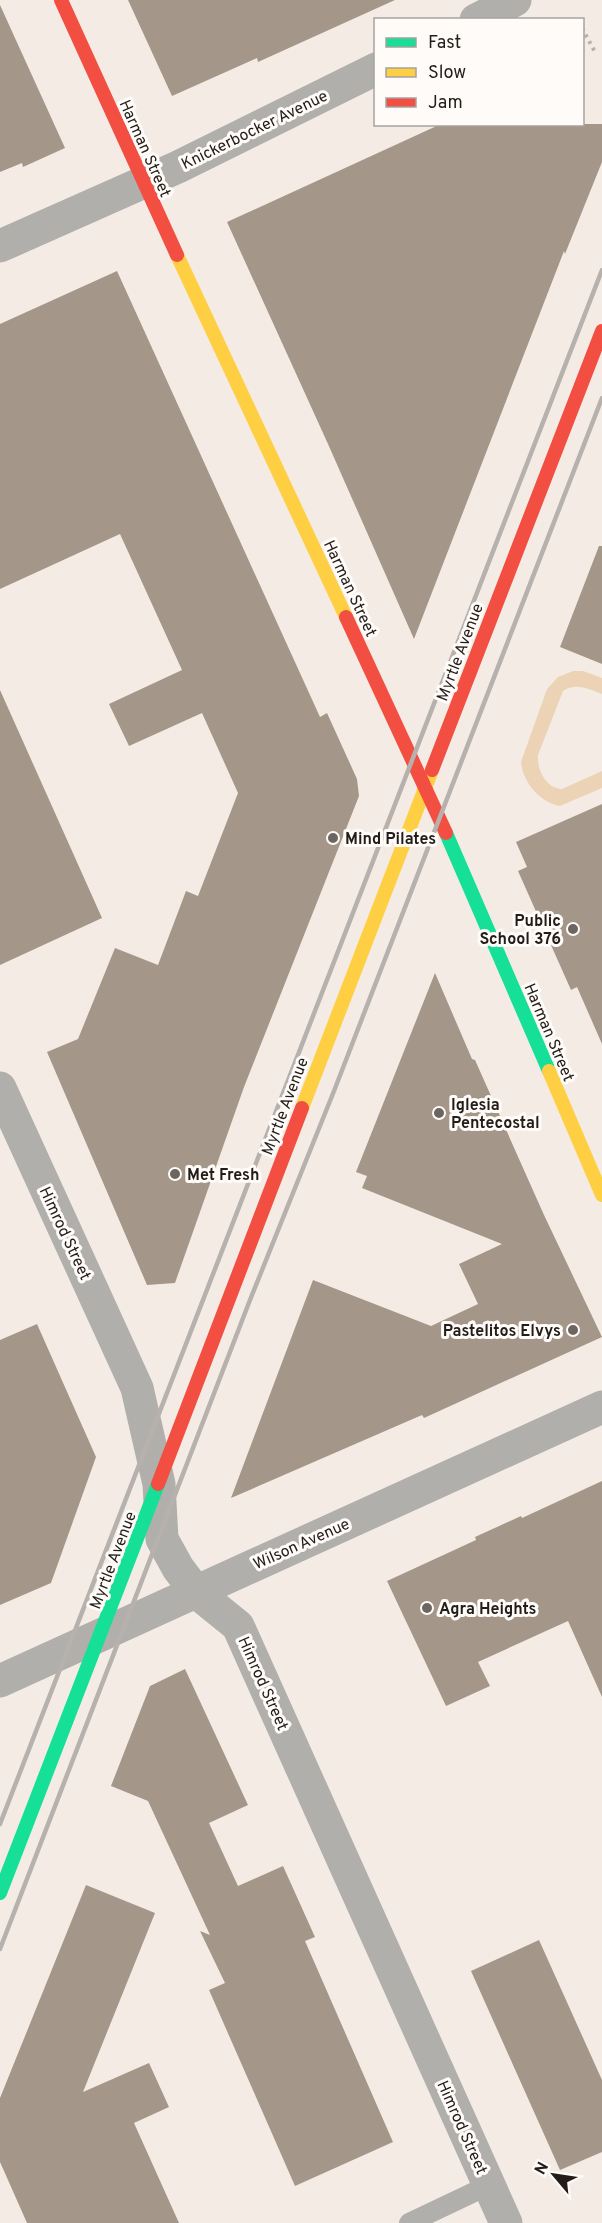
<svg xmlns="http://www.w3.org/2000/svg" width="602" height="2223" font-family="Overpass,sans-serif">
  <rect width="100%" height="100%" fill="#f4ece4"/>
  <path fill="#edd3b6" d="M573,671H583L602,678V694C588,689 577,682 563,691L538,755C537,769 545,788 562,789L602,771V788L560,806C539,802 523,782 521,762L547,689L558,677Z"/>
  <path fill="#a49789" d="M128,0H395L258,62L257,58L172,96Z
    M0,5L65,148L23,167L22,163L0,172Z
    M441,124H602V162L565,254L564,251L414,639L328,444L227,222Z
    M117,271L320,717L327,713L357,779L359,796L244,1087L175,1283L147,1285L47,1052L78,1039L115,948L158,965L186,891L198,896L238,793L202,713L129,746L109,704L182,670L120,534L0,589V324Z
    M599,546H602V664L560,647Z
    M0,690L102,918L0,965Z
    M602,804V1044L577,987L571,990L518,871L527,867L516,842Z
    M435,973L472,1059L475,1060L544,1215L602,1337L424,1418L422,1415L231,1498L313,1280L431,1326L478,1304L459,1264L502,1244L362,1188L367,1176L356,1172Z
    M37,1324L96,1457L51,1583L0,1605V1340Z
    M602,1481V1697L568,1621L478,1662L490,1686L446,1706L387,1581L476,1540L475,1537L521,1516L522,1518Z
    M185,1669L248,1805L209,1823L238,1886L283,1866L315,1937L305,1941L393,2142L295,2186L209,1990L225,1983L200,1931L210,1935L148,1801L111,1786L150,1686Z
    M86,1885L155,1913L83,2092L149,2063L169,2107L134,2123L179,2223H27L0,2162V2098Z
    M539,1940L602,2080V2152L560,2170L471,1971Z"/>
  <g fill="none" stroke-linecap="round" stroke-linejoin="round">
    <path stroke="#b6b2ae" stroke-width="4" stroke-dasharray="3 4.5" stroke-linecap="butt" d="M582,28L595,52"/>
    <path stroke="#b1afac" stroke-width="20" d="M409,2223L489,2185"/>
    <path stroke="#b1afac" stroke-width="33" d="M476,20L515,0
      M0,246L178,167L376,69
      M0,1088L137,1388L159,1484L162,1539L178,1568L196,1592L238,1626L506,2223
      M0,1681L602,1407"/>
    <path stroke="#16e098" stroke-width="14" d="M446,833L549,1071
      M0,1893L158,1484"/>
    <path stroke="#ffcf43" stroke-width="14" d="M177,255L346,617
      M549,1071L602,1195
      M302,1108L432,770"/>
    <path stroke="#f24e42" stroke-width="14" d="M61,0L177,255
      M346,617L446,833
      M432,770L602,331
      M158,1484L302,1108"/>
    <path stroke="#b6b1ad" stroke-width="4.5" d="M0,1824L602,270
      M0,1949L250,1300L334,1091L602,398"/>
  </g>
  <g fill="#6c6560" stroke="#fefbf9" stroke-width="2">
    <circle cx="333" cy="838" r="6"/>
    <circle cx="573" cy="929" r="6"/>
    <circle cx="439" cy="1113" r="6"/>
    <circle cx="175" cy="1174" r="6"/>
    <circle cx="573" cy="1330" r="6"/>
    <circle cx="427" cy="1608" r="6"/>
  </g>
  <g text-anchor="middle" stroke-width="6" stroke-linejoin="round" paint-order="stroke">
    <g font-size="16" fill="#221d19" stroke="#fefbf9">
      <text transform="translate(254 129) rotate(-26)" y="6">Knickerbocker Avenue</text>
      <text transform="translate(146 148) rotate(66)" y="6">Harman Street</text>
      <text transform="translate(351 588) rotate(65)" y="6">Harman Street</text>
      <text transform="translate(459 652) rotate(-69)" y="6">Myrtle Avenue</text>
      <text transform="translate(550 1032) rotate(67)" y="6">Harman Street</text>
      <text transform="translate(284 1106) rotate(-69)" y="6">Myrtle Avenue</text>
      <text transform="translate(66 1233) rotate(65)" y="6">Himrod Street</text>
      <text transform="translate(301 1543) rotate(-24)" y="6">Wilson Avenue</text>
      <text transform="translate(112 1560) rotate(-69)" y="6">Myrtle Avenue</text>
      <text transform="translate(264 1683) rotate(66)" y="6">Himrod Street</text>
      <text transform="translate(463 2127) rotate(66)" y="6">Himrod Street</text>
    </g>
    <g font-size="16" font-weight="bold" fill="#221d19" stroke="#fefbf9" text-anchor="start">
      <text x="345" y="844">Mind Pilates</text>
      <text x="561" y="926" text-anchor="end">Public<tspan x="561" dy="18">School 376</tspan></text>
      <text x="451" y="1110">Iglesia<tspan x="451" dy="18">Pentecostal</tspan></text>
      <text x="187" y="1180">Met Fresh</text>
      <text x="561" y="1336" text-anchor="end">Pastelitos Elvys</text>
      <text x="439" y="1614">Agra Heights</text>
    </g>
  </g>
  <rect x="374" y="18" width="210" height="108" fill="#fefbf9" stroke="#a6a29f" stroke-width="1.5"/>
  <rect x="386" y="38" width="30" height="9" fill="#16e098" stroke="#a6a29f" stroke-width="1.5"/>
  <text x="428" y="48" font-size="18" fill="#221d19">Fast</text>
  <rect x="386" y="68" width="30" height="9" fill="#ffcf43" stroke="#a6a29f" stroke-width="1.5"/>
  <text x="428" y="78" font-size="18" fill="#221d19">Slow</text>
  <rect x="386" y="98" width="30" height="9" fill="#f24e42" stroke="#a6a29f" stroke-width="1.5"/>
  <text x="428" y="108" font-size="18" fill="#221d19">Jam</text>
  <g transform="translate(554 2175) rotate(299)" stroke="#fefbf9" stroke-width="4.5" paint-order="stroke">
  <path d="M0-4.5L10 22L0 15L-10 22Z" fill="#221d19"/>
  <text y="-9" font-size="16" font-weight="bold" text-anchor="middle" fill="#221d19">N</text>
  </g>
</svg>
